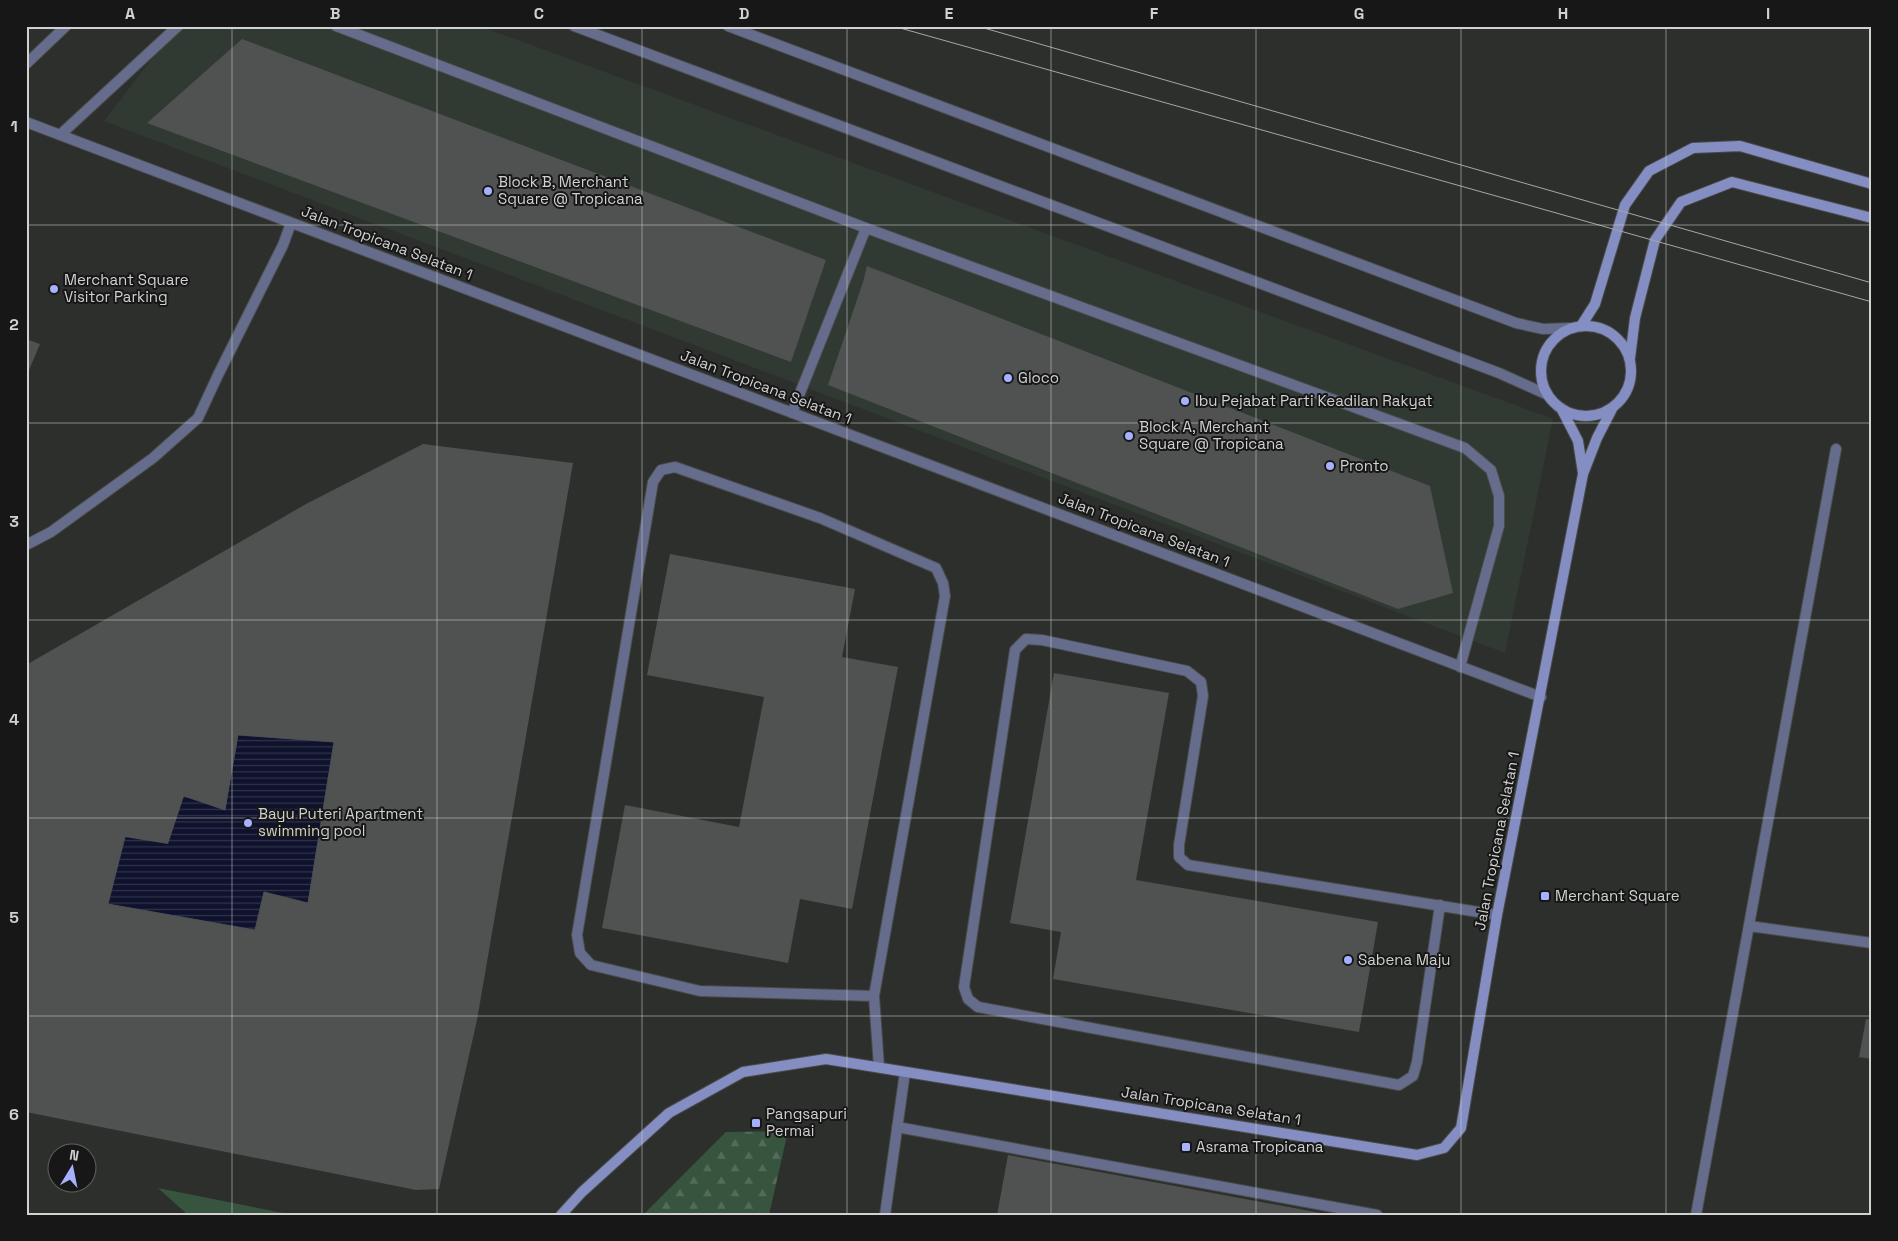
<svg xmlns="http://www.w3.org/2000/svg" width="1898" height="1241" font-family="'Space Grotesk',sans-serif">
  <defs>
    <pattern id="forest-firs" width="22" height="20" patternUnits="userSpaceOnUse" patternTransform="scale(1.25)"><rect width="22" height="20" fill="#37543f"/><path d="M5 1l3.5 6h-7zM16 11l3.5 6h-7z" fill="#536c5a"/></pattern>
    <pattern id="water-rules" width="6" height="5" patternUnits="userSpaceOnUse" patternTransform="scale(1.25)"><rect width="6" height="5" fill="#0f122d"/><path d="M0 2.5h6" fill="none" stroke="#31334a"/></pattern>
  </defs>
  <rect width="100%" height="100%" fill="#2d2f2d"/>
  <path fill="#313933" d="M177,26H479L1553,419L1505,653L104,121Z"/>
  <path fill="url(#forest-firs)" d="M788,1131L769,1215H643L726,1132Z"/>
  <path fill="#37543f" d="M158,1188L293,1215H188Z"/>
  <path fill="url(#water-rules)" stroke="#494b5e" d="M238,735L334,742L308,903L264,892L255,930L108,904L125,837L184,796L225,810Z"/>
  <path fill="#4f5250" fill-rule="evenodd" d="M242,39L826,260L791,362L147,123Z
    M867,266L1430,486L1453,593L1398,609L828,385L863,282Z
    M26,339L40,344L26,377Z
    M423,444L573,463L477,1020L439,1189L416,1190L26,1112V665L306,504ZM238,735L334,742L308,903L264,892L255,930L108,904L125,837L168,844L184,796L225,810Z
    M670,554L855,589L842,657L898,667L852,909L800,899L788,963L602,928L625,805L739,827L764,697L647,675Z
    M1054,673L1169,693L1136,880L1378,922L1359,1032L1053,979L1061,932L1010,923Z
    M1866,1019L1872,1020V1059L1859,1057Z
    M1008,1155L1326,1214L1325,1215H997Z"/>
  <g fill="none" stroke-linecap="round" stroke-linejoin="round">
    <g stroke="#4a4c4a" stroke-width="12">
      <path id="lane" d="M336,26L866,228L1465,448L1491,470L1499,496V526L1460,667
        M26,122L1541,697
        M60,135L178,26
        M792,413L866,228
        M26,545L51,532L153,458L198,418L218,375L283,245L291,223
        M1440,905L1417,1062L1413,1076L1399,1085L978,1007L968,999L964,987L1015,650L1026,639L1042,640L1187,671L1201,682L1203,696L1179,845V857L1188,865L1497,915
        M1749,926L1872,943
        M874,996L945,596L943,583L936,568L820,518L675,467L661,470L653,482L577,935L580,953L591,965L700,991L874,996L879,1067
        M897,1127L1377,1215
        M885,1215L905,1072"/>
    </g>
    <g stroke="#4a4c4a" stroke-width="12">
      <path id="street" d="M574,26L1499,373L1548,395
        M728,26L1516,323L1543,329L1570,328
        M26,64L66,26
        M1696,1215L1836,449"/>
    </g>
    <g stroke="#4a4c4a" stroke-width="12">
      <path id="secondary" d="M1541 371a45 45 0 1 1 90 0a45 45 0 1 1-90 0Z
        M1581,326L1595,304L1625,205L1649,171L1693,148L1740,146L1872,184
        M1630,358L1635,318L1655,240L1681,202L1732,182L1872,218
        M1561,408L1578,441L1583,473
        M561,1215L582,1192L669,1113L743,1072L826,1059L1417,1155L1444,1148L1461,1128L1497,915L1583,474L1597,438L1612,409"/>
    </g>
    <use href="#lane" stroke="#666c8c" stroke-width="10"/>
    <use href="#street" stroke="#666c8c" stroke-width="10"/>
    <use href="#secondary" stroke="#858ec2" stroke-width="10"/>
    <path stroke="#a5a6a5" stroke-width="1" d="M893,26L1872,302
      M977,26L1872,283"/>
  </g>
  <path fill="none" stroke="#d0d1d0" stroke-width="1" stroke-opacity="0.55" d="M232,26V1215M437,26V1215M642,26V1215M847,26V1215M1051,26V1215M1256,26V1215M1461,26V1215M1666,26V1215M26,225H1872M26,423H1872M26,620H1872M26,818H1872M26,1016H1872"/>
  <g fill="#a5b1fc" stroke="#161716" stroke-width="2">
    <circle cx="488" cy="191" r="5"/>
    <circle cx="54" cy="289" r="5"/>
    <circle cx="1008" cy="378" r="5"/>
    <circle cx="1185" cy="401" r="5"/>
    <circle cx="1129" cy="436" r="5"/>
    <circle cx="1330" cy="466" r="5"/>
    <circle cx="248" cy="823" r="5"/>
    <rect x="1540" y="891" width="10" height="10" rx="2.5"/>
    <circle cx="1348" cy="960" r="5"/>
    <rect x="751" y="1118" width="10" height="10" rx="2.5"/>
    <rect x="1181" y="1142" width="10" height="10" rx="2.5"/>
  </g>
  <g text-anchor="middle" stroke-width="4" stroke-linejoin="round" paint-order="stroke">
    <g font-size="15" fill="#d0d1d0" stroke="#161716" text-anchor="start">
      <text x="498" y="187">Block B, Merchant<tspan x="498" dy="17">Square @ Tropicana</tspan></text>
      <text x="64" y="285">Merchant Square<tspan x="64" dy="17">Visitor Parking</tspan></text>
      <text x="1018" y="383">Gloco</text>
      <text x="1195" y="406">Ibu Pejabat Parti Keadilan Rakyat</text>
      <text x="1139" y="432">Block A, Merchant<tspan x="1139" dy="17">Square @ Tropicana</tspan></text>
      <text x="1340" y="471">Pronto</text>
      <text x="258" y="819">Bayu Puteri Apartment<tspan x="258" dy="17">swimming pool</tspan></text>
      <text x="1555" y="901">Merchant Square</text>
      <text x="1358" y="965">Sabena Maju</text>
      <text x="766" y="1119">Pangsapuri<tspan x="766" dy="17">Permai</tspan></text>
      <text x="1196" y="1152">Asrama Tropicana</text>
    </g>
    <g font-size="15" fill="#d0d1d0" stroke="#161716">
      <text transform="translate(387 243) rotate(21)" y="5">Jalan Tropicana Selatan 1</text>
      <text transform="translate(766 387) rotate(21)" y="5">Jalan Tropicana Selatan 1</text>
      <text transform="translate(1144 530) rotate(21)" y="5">Jalan Tropicana Selatan 1</text>
      <text transform="translate(1497 841) rotate(-79)" y="5">Jalan Tropicana Selatan 1</text>
      <text transform="translate(1211 1106) rotate(9)" y="5">Jalan Tropicana Selatan 1</text>
    </g>
  </g>
  <rect width="1898" height="1241" fill="none" stroke="#161716" stroke-width="55"/>
  <g transform="translate(72 1168) rotate(10)"><circle r="24" fill="#161716" stroke="#606160"/>
  <path d="M0-4L9 19L0 12L-9 19Z" fill="#a5b1fc"/>
  <text y="-8" font-size="14" font-weight="bold" text-anchor="middle" fill="#d0d1d0">N</text>
  </g>
  <rect x="28" y="28" width="1842" height="1186" fill="none" stroke="#d0d1d0" stroke-width="2"/>
  <g font-size="16" text-anchor="middle" font-weight="bold" fill="#d0d1d0">
    <text x="130" y="19">A</text>
    <text x="335" y="19">B</text>
    <text x="539" y="19">C</text>
    <text x="744" y="19">D</text>
    <text x="949" y="19">E</text>
    <text x="1154" y="19">F</text>
    <text x="1359" y="19">G</text>
    <text x="1563" y="19">H</text>
    <text x="1768" y="19">I</text>
    <text x="14" y="132">1</text>
    <text x="14" y="330">2</text>
    <text x="14" y="527">3</text>
    <text x="14" y="725">4</text>
    <text x="14" y="923">5</text>
    <text x="14" y="1120">6</text>
  </g>
</svg>
